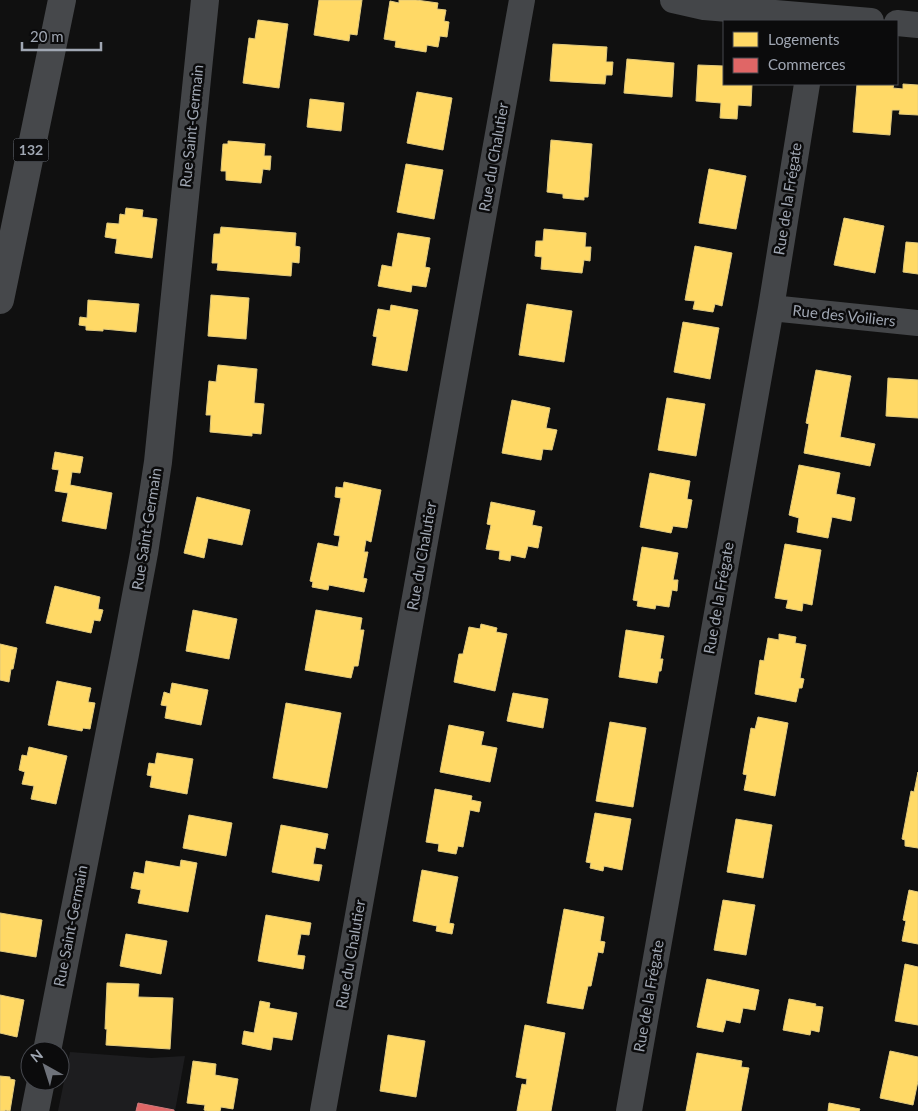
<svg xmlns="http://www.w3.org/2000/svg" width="918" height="1111" font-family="Lato,sans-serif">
  <rect width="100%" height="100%" fill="#101010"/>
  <path fill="#1d1d1f" d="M70,1052L151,1058L185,1056L175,1111H58Z"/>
  <path fill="#ffd966" stroke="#e2ca7d" d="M319,0H362L357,35L350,34L349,41L314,35Z
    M399,0H416L438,3L437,9L446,10L444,21L449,22L447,37L440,36L438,47L427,45L426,52L395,47L396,41L384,39L390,1L399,3Z
    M258,20L288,24L279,88L243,83L249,38L255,39Z
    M553,44L607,47L606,62H613L612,75H606L605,84L550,81Z
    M627,59L674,63L672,97L624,93Z
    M698,65L724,66V84H752L751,106L738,105L737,119L720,118L721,103L696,101Z
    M857,84H894L893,88L903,89V84L918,85V115L899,114L900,110H892L890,135L853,132Z
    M417,92L452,98L443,150L407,143Z
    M310,99L344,103L341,131L307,127Z
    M551,140L592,144L588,197H584V200L563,198V194L547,192Z
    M228,141L265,144L264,156H271L270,170L263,169L261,183L226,180V171H221L223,144H228Z
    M406,164L443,170L434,219L397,212Z
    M709,169L746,176L736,229L699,223Z
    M126,208L143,210L142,217L157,219L152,258L115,253L117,239L105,237L107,223L119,224L120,214L125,215Z
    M844,218L884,226L875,273L834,265Z
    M221,227L296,233L295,246L300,247L299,263L292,262L291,276L217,270L218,263H212L214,234H220Z
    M544,229L586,233L585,247H591L590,261L584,260L582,273L541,269L542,257L535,256L536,241H543Z
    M398,233L430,238L425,267L430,268L426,287L412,285L411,292L378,286L382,265L392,267Z
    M906,242L918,243V274L903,272Z
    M695,246L732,253L722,306L715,304L713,312L693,309L695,301L685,300Z
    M211,295L249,298L246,339L208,336Z
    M88,300L139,304L136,332L103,329V331L86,330V326L79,325L80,317L87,318Z
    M527,304L572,311L564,362L519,355Z
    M391,305L418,310L407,371L372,365L377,337L373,336L378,309L390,311Z
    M683,322L719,328L710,379L674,372Z
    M218,365L257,369L254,403L264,404L261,434L252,433V436L210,432L211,415H206L209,381L216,382Z
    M816,370L851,376L840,437L875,444L870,466L804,453L809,424L806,423Z
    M888,378L918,380V418L886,416Z
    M667,398L705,404L696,456L658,450Z
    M512,400L550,408L546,428L557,430L552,450L543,449L541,460L502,453Z
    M55,452L83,457L80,473L72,472L70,485L112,493L106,529L62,521L68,493L55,491L59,470L52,469Z
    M799,465L840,473L836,494L855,498L851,521L832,517L828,538L797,532L799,518L789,515Z
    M650,473L690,481L687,499L692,500L687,528L673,526L671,533L640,527Z
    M344,482L381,490L371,542L366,540L364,552H368L363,578L367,579L364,592L329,585L328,590L312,587L313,582L310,581L318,543L338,547L340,536L334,535L341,498L335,497L336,487L343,488Z
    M197,497L250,510L242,545L208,538L204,558L184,553Z
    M491,502L535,511L532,525L542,527L538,548L528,546L525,558L511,555L510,561L499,559L500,551L486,549L491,525L487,524Z
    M785,544L821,550L812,605L803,603L802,611L786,608L788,600L775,598Z
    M642,547L678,553L673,580H678L677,591L672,590L669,607L656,605L655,609L637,606L638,601L633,600Z
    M55,586L100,597L98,609L103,610L100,621L94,620L91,633L46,623Z
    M193,610L237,619L229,659L186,651Z
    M316,610L362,618L360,630H364L358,666H354L351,678L305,670Z
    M481,624L497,628L496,632L507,634L495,691L454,682L459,654H463L469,627L480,629Z
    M626,630L664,636L660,659H663L661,671H659L657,683L619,677Z
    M779,634L796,637L795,643L806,645L800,678L804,679L802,688H799L796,702L755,694L760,660L764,661L768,638L779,640Z
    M0,644L17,648L13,669H11L9,682L0,680Z
    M57,681L91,688L88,702L95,703L90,729L83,728L82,731L48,725Z
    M172,683L208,690L201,725L165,718L167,706L161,705L164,692L170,694Z
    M513,693L548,699L543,728L507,721Z
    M286,703L341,713L327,788L273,778Z
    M758,717L788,723L775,796L744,790L747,775L743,774L751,728L755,729Z
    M610,722L646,728L633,807L596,801Z
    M449,725L484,732L481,745L497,748L490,782L440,772Z
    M29,747L67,756L56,804L31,799L34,786L22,784L25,772L19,770L22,755L27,756Z
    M157,753L193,759L187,794L150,787L152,776L147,775L149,763L155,764Z
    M918,772V848L905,846V840L902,839L911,791L914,792Z
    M435,789L472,796L471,800L481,802L479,812L470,810L463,847L458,846L456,854L438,851L439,844L426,842Z
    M595,813L631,819L622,870L604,866L603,871L590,868L591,863L586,862Z
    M189,815L232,823L226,856L183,848Z
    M736,819L772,825L763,878L727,872Z
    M281,825L328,834L325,849L316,847L313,864L322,865L319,881L272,872Z
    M181,860L197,863L188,912L138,903L141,890L131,888L134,872L144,874L146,861L180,867Z
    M422,870L458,877L449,923L454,924L452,934L436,931L437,926L413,921Z
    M909,890L918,892V944L902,941L906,921L903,920Z
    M723,900L755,905L746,955L714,950Z
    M564,909L604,917L600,941L605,942L603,953L598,952L591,986H588L583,1009L547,1003Z
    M0,913L42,920L36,957L0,951Z
    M266,915L311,923L309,935L301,934L297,955L305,956L303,969L258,961Z
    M126,934L167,941L161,974L120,966Z
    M905,964L918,967V1025L895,1021Z
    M707,979L759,990L755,1010L743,1008L740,1023L726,1020L723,1032L697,1027Z
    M107,983L139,984L138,997L173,998L170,1049L106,1045L107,1029H105Z
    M0,995L24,1000L17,1037L0,1033Z
    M789,999L816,1004L815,1006L823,1007L819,1032L811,1030L810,1035L783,1030Z
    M260,1001L270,1003L269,1008L297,1013L292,1040L273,1037L271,1050L242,1044L244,1031L254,1033Z
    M525,1025L565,1033L551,1111H517L522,1084L526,1085L527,1079L516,1077Z
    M388,1035L425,1041L416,1097L380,1091Z
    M890,1051L918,1057V1081L913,1105L880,1098Z
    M697,1053L742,1061L741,1067L749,1068L741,1111H686Z
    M193,1061L216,1064L215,1075L238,1079L233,1109L221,1107L220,1111H207L204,1110L205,1105L187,1103Z
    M0,1076L10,1077V1079L15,1080L10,1111L5,1110V1111H0Z
    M829,1103L860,1109L859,1111H828Z"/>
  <path fill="#e06666" stroke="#cd7a7d" d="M138,1103L174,1110V1111H136Z"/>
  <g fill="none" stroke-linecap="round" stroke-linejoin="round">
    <path stroke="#444649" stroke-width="26" d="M673,0L704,7L871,21
      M897,23L918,25
      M771,308L918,323
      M323,1111L522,0
      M629,1111L771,308L807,84"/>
    <path stroke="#444649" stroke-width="28" d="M47,1051L125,654L144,553L158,462L205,0
      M35,1111L41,1081"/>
    <path stroke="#46484b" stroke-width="28" d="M0,300L62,0"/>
  </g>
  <g text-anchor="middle" stroke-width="5" stroke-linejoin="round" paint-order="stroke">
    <rect fill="#0b0b0c" stroke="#737881" stroke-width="1" x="13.5" y="138.5" width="35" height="23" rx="4"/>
    <g font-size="14" font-weight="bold" fill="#a0a7b3">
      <text x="31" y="155">132</text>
    </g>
    <g font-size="15" fill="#a0a7b3" stroke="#0b0b0c">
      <text transform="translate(192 126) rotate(-84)" y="5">Rue Saint-Germain</text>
      <text transform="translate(494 157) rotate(-80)" y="5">Rue du Chalutier</text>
      <text transform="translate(788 199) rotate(-81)" y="5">Rue de la Frégate</text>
      <text transform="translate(844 316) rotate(6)" y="5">Rue des Voiliers</text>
      <text transform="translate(147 529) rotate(-81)" y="5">Rue Saint-Germain</text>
      <text transform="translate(422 556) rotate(-80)" y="5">Rue du Chalutier</text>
      <text transform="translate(719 598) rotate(-80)" y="5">Rue de la Frégate</text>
      <text transform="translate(71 926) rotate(-79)" y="5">Rue Saint-Germain</text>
      <text transform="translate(351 954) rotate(-80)" y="5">Rue du Chalutier</text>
      <text transform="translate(649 996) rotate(-80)" y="5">Rue de la Frégate</text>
    </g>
  </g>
  <rect x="723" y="20" width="175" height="65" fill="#0b0b0c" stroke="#47494f"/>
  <rect x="733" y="32" width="25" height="15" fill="#ffd966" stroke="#47494f"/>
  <text x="768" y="45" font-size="15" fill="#a0a7b3">Logements</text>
  <rect x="733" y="58" width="25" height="15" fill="#e06666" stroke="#47494f"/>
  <text x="768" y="70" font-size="15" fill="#a0a7b3">Commerces</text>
  <g transform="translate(45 1066) rotate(321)"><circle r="24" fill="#0b0b0c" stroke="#47494f"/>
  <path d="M0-4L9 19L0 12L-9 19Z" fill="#6e727a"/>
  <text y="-8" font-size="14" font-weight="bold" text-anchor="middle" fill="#a0a7b3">N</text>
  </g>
  <path d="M22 42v8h79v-8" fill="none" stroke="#a0a7b3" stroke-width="2.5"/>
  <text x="30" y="42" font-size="15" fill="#a0a7b3" stroke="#0b0b0c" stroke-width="4" paint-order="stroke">20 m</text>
</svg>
